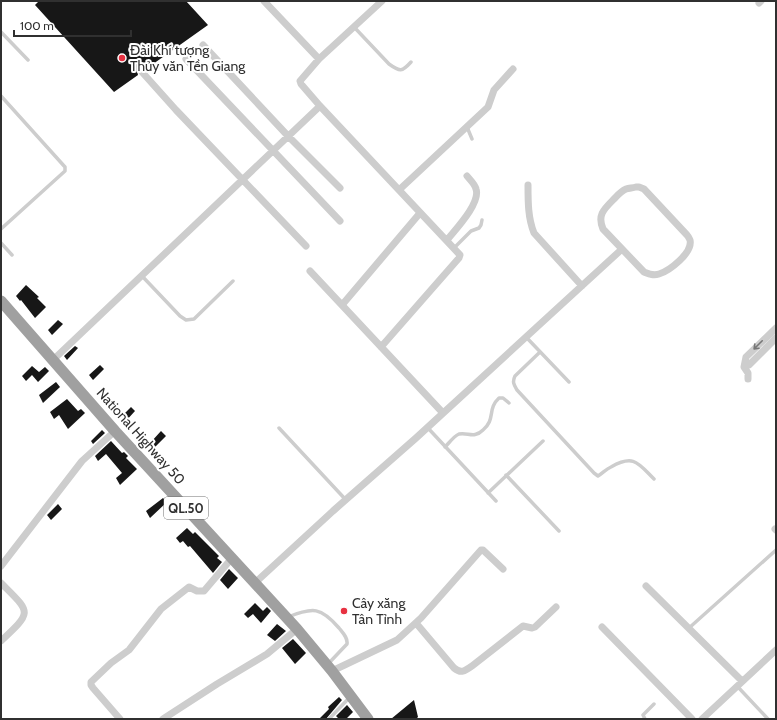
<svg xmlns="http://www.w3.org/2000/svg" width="777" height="720" font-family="Cabin,sans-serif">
  <rect width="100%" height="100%" fill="#fff"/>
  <path fill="#171717" d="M39,1H186L208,25L146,69L143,67L139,68L137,71L138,75L114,92L35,5Z
    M26,285L39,297L37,298L46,307L35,318L21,300L20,301L16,296Z
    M58,320L63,324L52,335L48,330Z
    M75,346L78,348L67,360L64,356Z
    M100,365L104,369L93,380L89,375Z
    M32,366L39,372L45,367L49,371L38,382L32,375L26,381L22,376Z
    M56,382L60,387L43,403L39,395Z
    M67,399L78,411L81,409L85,413L68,429L59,415L54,419L50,412Z
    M131,407L135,411L125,422L120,418Z
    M102,430L105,433L93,444L91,441Z
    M161,431L166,436L155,447L151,442Z
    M111,441L122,453L124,452L128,456L126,458L137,469L120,485L116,478L122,473L106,454L98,461L95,456Z
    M163,498L167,502L150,518L146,511Z
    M58,504L62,509L51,520L47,515Z
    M187,528L193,534L195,532L219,556L217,558L222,562L213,573L190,546L188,547L183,541L180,543L176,538Z
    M229,569L238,578L228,589L220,580Z
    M255,603L263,611L267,607L271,611L261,623L253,614L248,618L244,614Z
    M277,624L286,631L275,641L267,635Z
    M293,639L306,653L295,664L282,648Z
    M339,697L342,700L326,719H319L329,709L328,707Z
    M414,700L418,717L416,719H391Z
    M347,705L353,712L346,719H339L336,716Z"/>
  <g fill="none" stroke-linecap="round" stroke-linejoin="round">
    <path stroke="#cdcdcd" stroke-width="3.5" d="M354,27L389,64C400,72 402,72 411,62
      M1,32L28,60
      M1,96L65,167V171L1,229
      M467,127L472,139
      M1,243L12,255
      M454,248L471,231L479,228L481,225L482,220
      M142,276L180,316L186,320L194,319L233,281
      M526,337L569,382
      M540,352L515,376C512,382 514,385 517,390L594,473L598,476C603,473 606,469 611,467C634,454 638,463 654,479
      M427,427L496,501
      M279,428L346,500
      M445,447C449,443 454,436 459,434C468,432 474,439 483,430C496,419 487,409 499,398H503L509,403
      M506,475L559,531
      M488,493L543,441
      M288,617C313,607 321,607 339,628C343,633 348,638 347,644L328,664
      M689,628L776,550
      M737,686L768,719
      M329,719L350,697
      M645,719L643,715L654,704"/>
    <path stroke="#cdcdcd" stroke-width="7" d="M264,1L319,59
      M759,3L761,1
      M203,45L288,136L340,188
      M186,59L340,221
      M142,72L176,110L306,246
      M528,185C528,202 528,218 534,233L582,286
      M636,187H639L644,189L687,235C688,236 689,238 690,240C693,253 669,271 659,274C653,276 649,274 644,272L603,229C597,215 604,209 614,199C617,196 621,191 626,189C629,188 633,188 636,187Z
      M399,190L488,107L494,90L513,69
      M447,240C455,230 481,203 476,189C475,184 470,180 467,176
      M310,271L443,413
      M342,305L420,213
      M381,347L459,258L460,255L320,106L301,84L300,81L319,59L382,1
      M53,360L320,106
      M745,365H749L776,338
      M748,379V373L744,367L746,357L776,328
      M775,529L776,530
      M1,566L82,461L115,431
      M256,582L333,511L416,438L622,249
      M1,583C31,613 33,611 1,641
      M646,586L742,681
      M416,623L454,668C461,674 465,671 472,666L523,626L532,628L535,627L556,607
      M602,627L692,719
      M332,671L397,640L421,618L481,550H483L503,569
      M120,719L93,688L91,685V682L111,663L129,650L161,609L189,587L197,591H204L232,558
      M163,719L217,684L267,654L297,629
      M702,719L776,650"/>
    <path stroke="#a0a0a0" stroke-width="11" d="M1,301L115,431L297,629L332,671L368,719"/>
  </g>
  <defs><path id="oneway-shaft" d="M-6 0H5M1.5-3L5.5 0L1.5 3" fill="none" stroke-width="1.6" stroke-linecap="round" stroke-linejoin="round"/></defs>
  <use stroke="#777" href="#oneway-shaft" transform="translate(758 345) rotate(135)"/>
  <g fill="#e73141" stroke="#fff" stroke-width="1.5">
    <circle cx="122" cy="58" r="4"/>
    <circle cx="344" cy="611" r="4"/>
  </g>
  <g text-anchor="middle" stroke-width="4" stroke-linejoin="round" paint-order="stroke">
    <rect fill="#fff" stroke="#6e6e6e" stroke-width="1" x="164" y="497" width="44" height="22" rx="3"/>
    <g font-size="13" font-weight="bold" fill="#303030">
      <text x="186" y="513">QL.50</text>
    </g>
    <g font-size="14" fill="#303030" stroke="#fff" text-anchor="start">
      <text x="130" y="55">Đài Khí tượng<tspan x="130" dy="16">Thủy văn Tền Giang</tspan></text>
      <text x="352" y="608">Cây xăng<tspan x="352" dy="16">Tân Tỉnh</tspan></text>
    </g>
    <g font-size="14" fill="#303030" stroke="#fff">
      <text transform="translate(141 436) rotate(48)" y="5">National Highway 50</text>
    </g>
  </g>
  <rect width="777" height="720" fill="none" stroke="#303030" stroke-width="4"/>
  <path d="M14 30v6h117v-6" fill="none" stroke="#303030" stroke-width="2"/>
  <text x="20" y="30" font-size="12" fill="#303030" stroke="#ffffff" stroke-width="3" paint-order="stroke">100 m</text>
</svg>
